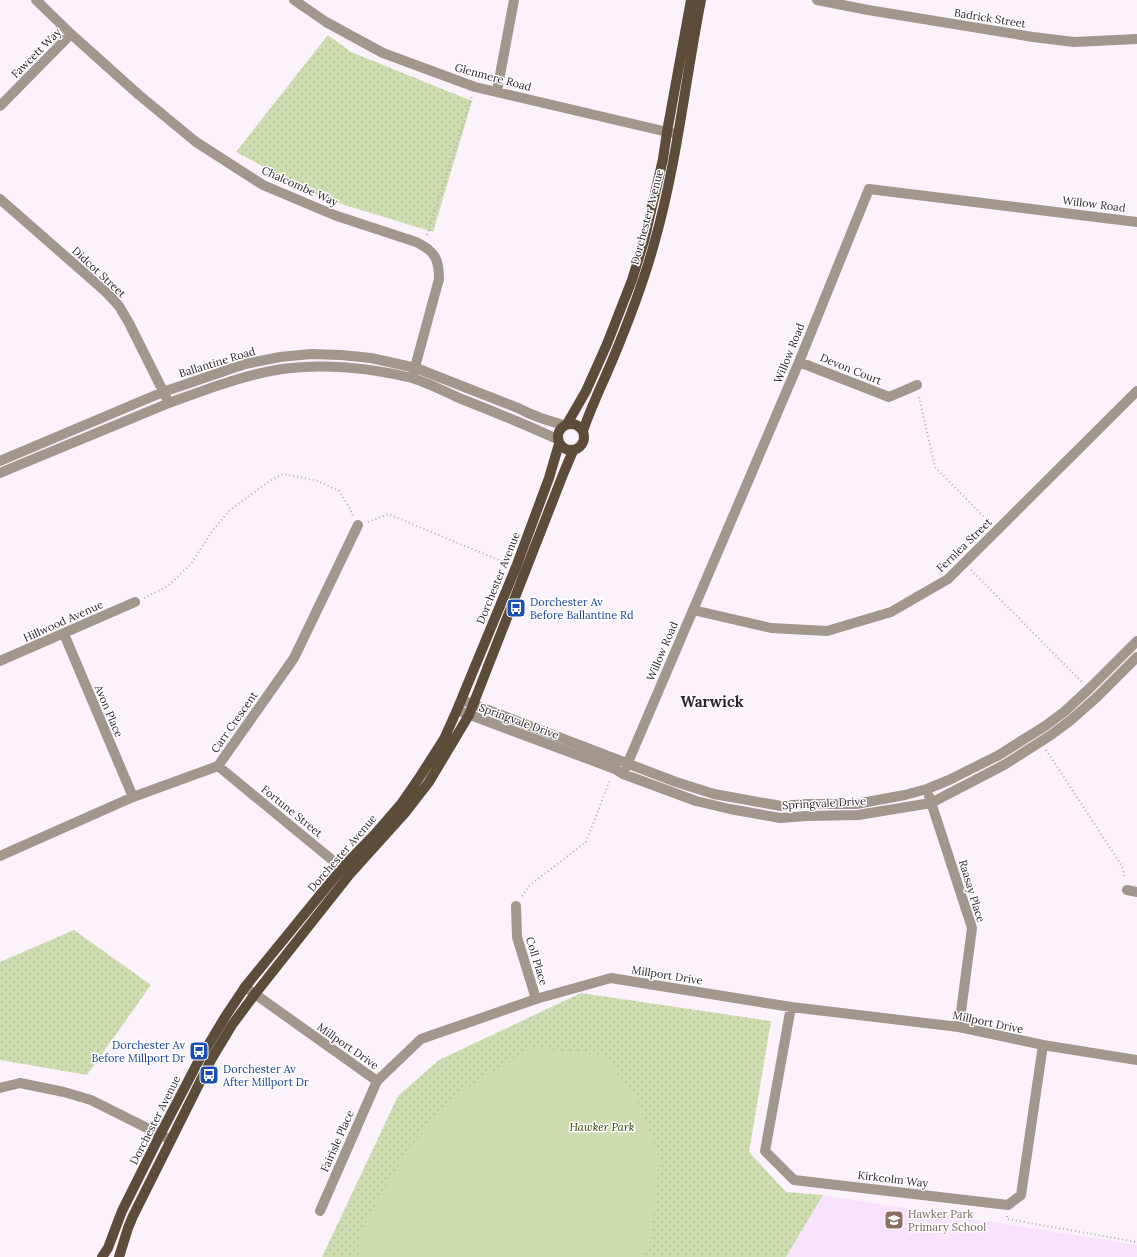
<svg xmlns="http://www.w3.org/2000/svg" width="1137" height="1257" font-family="Lora,serif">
  <defs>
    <pattern id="park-dots" width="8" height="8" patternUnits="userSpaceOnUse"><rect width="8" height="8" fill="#cdddb0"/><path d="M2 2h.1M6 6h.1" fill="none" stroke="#b0be98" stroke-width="1.8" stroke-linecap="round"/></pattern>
  </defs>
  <rect width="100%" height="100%" fill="#fbf2fc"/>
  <path fill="#f8e2fd" d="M823,1195L1137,1245V1257H786Z"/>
  <path fill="url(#park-dots)" d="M328,35L351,52L472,101L433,232L322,198L236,152Z
    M74,930L151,985L87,1075L0,1060V962Z
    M581,993L771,1021L749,1152L786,1192L823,1195L786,1257H322L398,1096L439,1060Z"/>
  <path fill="#cdddb0" d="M531,1048L603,1055L635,1095L660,1158L650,1246L643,1257H358L359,1233L409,1148L458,1094Z"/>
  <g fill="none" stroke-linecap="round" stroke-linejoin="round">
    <path stroke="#b4abb5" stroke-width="2" stroke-dasharray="1 3" stroke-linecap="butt" d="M427,235L472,96
      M919,397L935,467L989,522
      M368,522L388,514L506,563
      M971,570L1082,682
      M144,598L168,586L191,564L212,531L230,510L268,482L283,474L318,481L339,491L347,503L353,516
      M1046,750L1122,866L1125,879
      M522,896L530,885L586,842L610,780
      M1007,1216V1219L1137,1242"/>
    <path stroke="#a1978c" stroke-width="10" d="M36,0L71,34L139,95L196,142L263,185L334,215L416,242C435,251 439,259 439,279L412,378
      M294,0L326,22L383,53L475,87L676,134
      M817,0L868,10L1033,37L1074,42L1137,39
      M497,91L514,0
      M0,106L71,34
      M0,199L106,292L119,306L129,323L166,397
      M799,362L889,397L917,385
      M0,461L163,392L245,364L280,357L311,354L341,355L371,358L416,368L518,408C533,416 548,421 564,425
      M0,473L169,403C205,390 243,375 282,369C322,363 372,368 412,378C428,383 444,391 459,398C492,411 525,424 557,439
      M693,610L771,628L827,631L891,612L948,579L1137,391
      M64,634L133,797
      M0,661L135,602
      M462,700L676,782L714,794L781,806L807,804H856L905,795L927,789L949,780L999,755L1045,726L1064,712L1089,689L1137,641
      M457,710L615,769L623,774L696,801L730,809L780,818L807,816L858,815L931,803L1004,765L1051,735L1071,720L1097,697L1137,657
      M218,766L348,873
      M623,774L799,362L869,189L1137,222
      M929,796L972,928L959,1027
      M0,856L133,797L218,766L294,658L358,525
      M1127,890L1137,892
      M516,906L517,937L536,999
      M245,987L377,1081L421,1039L536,999L611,978L791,1007L959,1027L1043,1045L1137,1060
      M791,1007L765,1151L794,1180L1008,1205L1021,1195L1043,1045
      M0,1088L20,1083L64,1092L91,1100L171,1140
      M320,1211L377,1081"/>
    <path stroke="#5c4c39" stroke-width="10" d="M558 437a13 13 0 1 1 26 0a13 13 0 1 1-26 0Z
      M567,424L586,391L607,344L632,280L644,241L663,159L667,132L691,0
      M583,431C591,407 602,385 612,361C628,323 643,284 654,244C677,164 685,81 701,0
      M102,1257L108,1248L122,1211L160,1135L198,1062L225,1017L245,987L342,868L375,834L401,804L421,775L444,739L457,710L516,567L549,478L559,444
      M119,1257L128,1228L133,1216L211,1060L232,1025L255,994L350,874L405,813L429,782L469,715L564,472L573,451"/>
  </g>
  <defs>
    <g id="bus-square" transform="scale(1)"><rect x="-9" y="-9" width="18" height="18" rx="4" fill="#1a4fb4" stroke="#fff"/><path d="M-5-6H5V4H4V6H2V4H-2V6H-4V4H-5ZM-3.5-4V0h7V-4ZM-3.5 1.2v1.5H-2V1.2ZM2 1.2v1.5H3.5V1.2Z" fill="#fff"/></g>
    <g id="school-square" transform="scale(1)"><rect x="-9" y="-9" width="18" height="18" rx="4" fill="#8d6e63" stroke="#fff"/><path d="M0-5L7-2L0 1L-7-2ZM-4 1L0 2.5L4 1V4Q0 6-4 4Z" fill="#fff"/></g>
  </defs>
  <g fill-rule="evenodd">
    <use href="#bus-square" x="516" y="608"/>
    <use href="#bus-square" x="199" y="1051"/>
    <use href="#bus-square" x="209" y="1075"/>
    <use href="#school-square" x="894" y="1220"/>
  </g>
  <g text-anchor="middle" stroke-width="3" stroke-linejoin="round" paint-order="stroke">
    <g font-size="11" fill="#2d242e" stroke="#fff">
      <text transform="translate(990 18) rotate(9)" y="4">Badrick Street</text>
      <text transform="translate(36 53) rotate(-45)" y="4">Fawcett Way</text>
      <text transform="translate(493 77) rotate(15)" y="4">Glenmere Road</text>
      <text transform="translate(300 186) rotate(24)" y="4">Chalcombe Way</text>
      <text transform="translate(1094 204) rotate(7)" y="4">Willow Road</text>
      <text transform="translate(647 217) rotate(-75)" y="4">Dorchester Avenue</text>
      <text transform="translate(99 272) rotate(43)" y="4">Didcot Street</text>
      <text transform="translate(789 353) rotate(-68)" y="4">Willow Road</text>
      <text transform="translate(217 362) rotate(-17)" y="4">Ballantine Road</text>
      <text transform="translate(851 369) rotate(22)" y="4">Devon Court</text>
      <text transform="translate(964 545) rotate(-44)" y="4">Fernlea Street</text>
      <text transform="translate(498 578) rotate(-68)" y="4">Dorchester Avenue</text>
      <text transform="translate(63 621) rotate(-24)" y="4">Hillwood Avenue</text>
      <text transform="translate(662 651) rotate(-67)" y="4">Willow Road</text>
      <text transform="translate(109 711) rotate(67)" y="4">Avon Place</text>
      <text transform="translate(519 721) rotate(20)" y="4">Springvale Drive</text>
      <text transform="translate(234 722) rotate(-55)" y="4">Carr Crescent</text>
      <text transform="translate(824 803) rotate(-3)" y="4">Springvale Drive</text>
      <text transform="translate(292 811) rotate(39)" y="4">Fortune Street</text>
      <text transform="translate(342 853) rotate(-49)" y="4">Dorchester Avenue</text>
      <text transform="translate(972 891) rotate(73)" y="4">Raasay Place</text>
      <text transform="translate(537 961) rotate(73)" y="4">Coll Place</text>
      <text transform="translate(667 975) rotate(9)" y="4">Millport Drive</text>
      <text transform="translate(988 1022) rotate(12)" y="4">Millport Drive</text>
      <text transform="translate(348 1046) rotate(35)" y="4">Millport Drive</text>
      <text transform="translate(155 1120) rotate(-63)" y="4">Dorchester Avenue</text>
      <text transform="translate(337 1141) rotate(-66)" y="4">Fairisle Place</text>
      <text transform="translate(893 1179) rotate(7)" y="4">Kirkcolm Way</text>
    </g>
    <g font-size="11" fill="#164399" stroke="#fff" text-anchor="start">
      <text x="530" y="606">Dorchester Av<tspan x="530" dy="13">Before Ballantine Rd</tspan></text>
      <text x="185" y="1049" text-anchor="end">Dorchester Av<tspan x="185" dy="13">Before Millport Dr</tspan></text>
      <text x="223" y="1073">Dorchester Av<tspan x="223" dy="13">After Millport Dr</tspan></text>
    </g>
    <g font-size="11" font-style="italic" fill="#314100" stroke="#fff">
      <text x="602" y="1131">Hawker Park</text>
    </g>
    <g font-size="11" fill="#785e54" stroke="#fff" text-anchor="start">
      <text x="908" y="1218">Hawker Park<tspan x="908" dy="13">Primary School</tspan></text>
    </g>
    <g font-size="15" font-weight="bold" fill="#2d242e" stroke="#fff">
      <text x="712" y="707">Warwick</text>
    </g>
  </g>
</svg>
